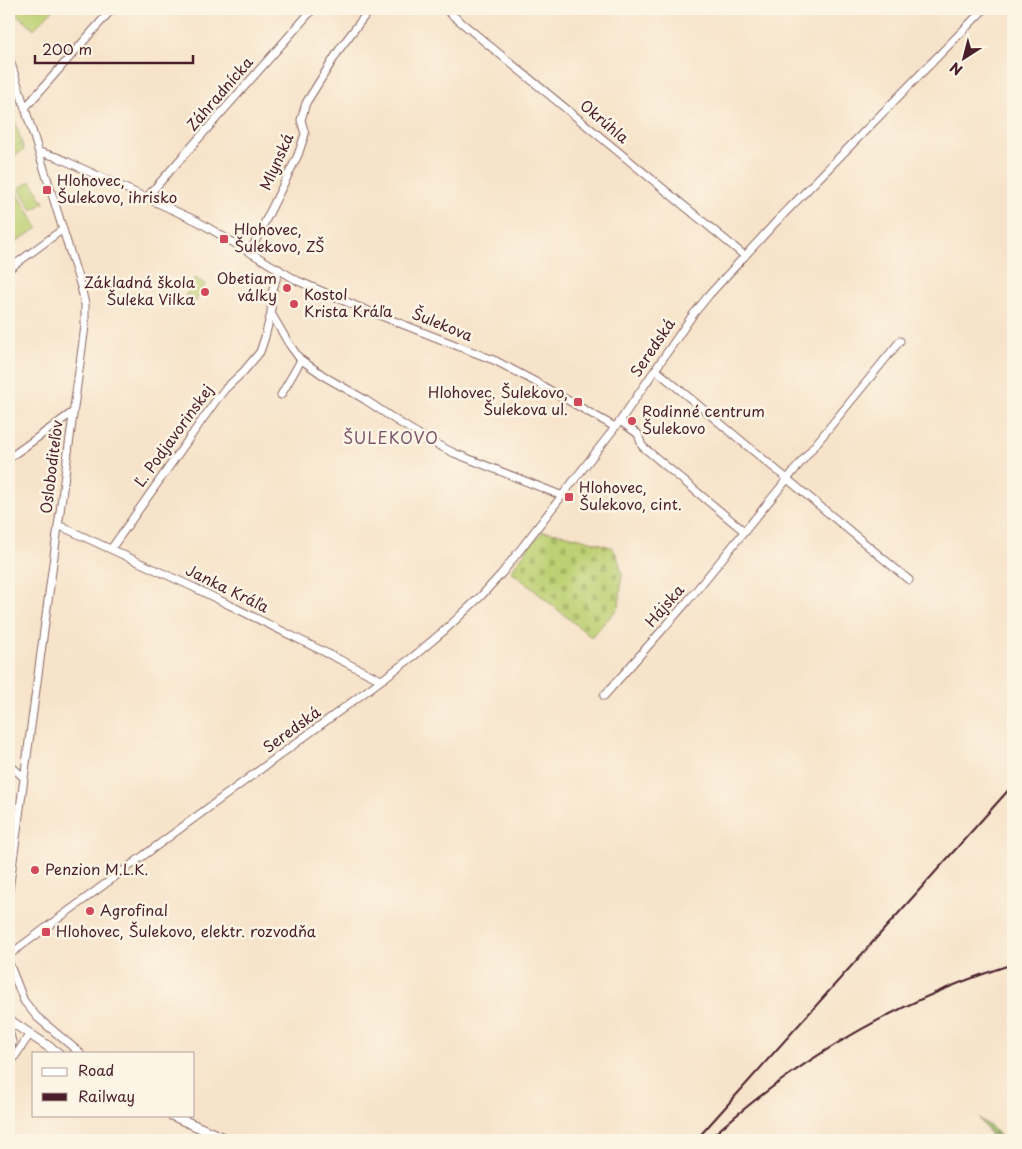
<svg xmlns="http://www.w3.org/2000/svg" width="1022" height="1149" font-family="'Playpen Sans',sans-serif">
  <defs>
    <pattern id="grass-tufts" width="24" height="20" patternUnits="userSpaceOnUse" patternTransform="scale(1.25)"><rect width="24" height="20" fill="#bed073"/><path d="M3 7l-1-3M5 7V3M7 7l1-3M15 17l-1-3M17 17v-4M19 17l1-3" fill="none" stroke="#a5b264"/></pattern>
    <pattern id="forest-firs" width="22" height="20" patternUnits="userSpaceOnUse" patternTransform="scale(1.25)"><rect width="22" height="20" fill="#96b265"/><path d="M5 1l3.5 6h-7zM16 11l3.5 6h-7z" fill="#7c9053"/></pattern>
    <pattern id="cemetery-stones" width="16" height="16" patternUnits="userSpaceOnUse" patternTransform="scale(1.25)"><rect width="16" height="16" fill="#bed073"/><path d="M2 7V4a2 2 0 0 1 4 0v3zM10 15v-3a2 2 0 0 1 4 0v3z" fill="#a5b264"/></pattern>
  </defs>
  <rect width="100%" height="100%" fill="#fcf5e5"/>
  <filter id="ink" filterUnits="userSpaceOnUse"><feTurbulence type="fractalNoise" baseFrequency=".02" numOctaves="2"/><feDisplacementMap in="SourceGraphic" scale="10" xChannelSelector="R" yChannelSelector="G"/><feConvolveMatrix kernelMatrix="1 2 1 2 8 2 1 2 1" color-interpolation-filters="sRGB"/></filter>
  <filter id="wash" filterUnits="userSpaceOnUse"><feTurbulence type="fractalNoise" baseFrequency=".0096" numOctaves="4" result="noise"/><feDisplacementMap in="SourceGraphic" scale="20" xChannelSelector="R" yChannelSelector="G"/><feGaussianBlur stdDeviation="1.12" result="paint"/><feColorMatrix in="noise" values="0 0 0 0 0 0 0 0 0 0 0 0 0 0 0 0 0 1.4 0 .05"/><feComposite in="paint" operator="in"/></filter>
  <g filter="url(#wash)">
    <rect width="100%" height="100%" fill="#f7e3c9"/>
    <path fill="url(#grass-tufts)" stroke="#84784f" d="M10,9H54L34,29Z
      M9,103L24,150L9,158Z"/>
    <path fill="url(#forest-firs)" stroke="#706848" d="M979,1118L994,1129L1002,1140H994Z"/>
    <path fill="url(#cemetery-stones)" stroke="#84784f" d="M542,532C561,531 592,542 611,547L617,555L622,574L619,607L591,637L511,571L530,545Z"/>
    <path fill="#bed073" stroke="#84784f" d="M31,181L44,203L32,210L19,188Z
      M11,182L38,228L9,246V183Z
      M195,278L205,284L195,302L185,297Z"/>
  </g>
  <g filter="url(#ink)">
    <g fill="none" stroke-linecap="round" stroke-linejoin="round">
      <g stroke="#876462" stroke-width="9">
        <path id="minor" d="M445,9L745,256
          M9,57L81,287L85,304V326L9,890
          M25,108L112,9
          M39,152L57,157L197,221L298,281L356,306L496,361L532,380L615,427
          M147,197L313,9
          M250,252L298,155L305,134L301,120L306,103L341,47L370,9
          M9,269L63,229
          M271,313L289,344L300,359V362L281,395
          M300,359L327,378L364,399L397,421L428,440L454,453L563,496
          M656,370L909,580
          M620,421L638,434L642,446L745,532
          M9,458L73,412
          M58,525L193,587L381,680
          M111,549L217,399L225,389L244,371L260,352L265,337L271,313L272,293L279,269
          M604,696L686,603L900,341
          M9,764L23,777
          M9,955L414,656L446,629L482,595L502,573L620,421L692,316L709,295L775,223L984,9
          M9,963L24,1001L37,1017L80,1053
          M9,1031L12,1042L9,1062
          M9,1065L30,1034"/>
      </g>
      <g stroke="#876462" stroke-width="11">
        <path id="major" d="M9,1020L58,1053
          M171,1115L228,1140"/>
      </g>
      <use href="#minor" stroke="#fff" stroke-width="7"/>
      <use href="#major" stroke="#fff" stroke-width="9"/>
      <path stroke="#4a1f2b" stroke-width="2" d="M696,1140L1013,785
        M708,1140C796,1060 899,1000 1013,964"/>
    </g>
  </g>
  <g fill="#d1495b" stroke="#fcf5e5" stroke-width="2">
    <rect x="42" y="185" width="10" height="10" rx="2.5"/>
    <rect x="219" y="234" width="10" height="10" rx="2.5"/>
    <circle cx="287" cy="288" r="5"/>
    <circle cx="205" cy="292" r="5"/>
    <circle cx="294" cy="304" r="5"/>
    <rect x="573" y="397" width="10" height="10" rx="2.5"/>
    <circle cx="632" cy="421" r="5"/>
    <rect x="564" y="492" width="10" height="10" rx="2.5"/>
    <circle cx="35" cy="870" r="5"/>
    <circle cx="90" cy="911" r="5"/>
    <rect x="41" y="927" width="10" height="10" rx="2.5"/>
  </g>
  <g text-anchor="middle" stroke-width="5" stroke-linejoin="round" paint-order="stroke">
    <g font-size="15" fill="#4a1f2b" stroke="#fcf5e5">
      <text transform="translate(220 94) rotate(-49)" y="5">Záhradnícka</text>
      <text transform="translate(604 122) rotate(40)" y="5">Okrúhla</text>
      <text transform="translate(277 162) rotate(-66)" y="5">Mlynská</text>
      <text transform="translate(442 325) rotate(22)" y="5">Šulekova</text>
      <text transform="translate(653 348) rotate(-56)" y="5">Seredská</text>
      <text transform="translate(174 436) rotate(-54)" y="5">Ľ. Podjavorinskej</text>
      <text transform="translate(52 467) rotate(-83)" y="5">Osloboditeľov</text>
      <text transform="translate(227 589) rotate(26)" y="5">Janka Kráľa</text>
      <text transform="translate(665 606) rotate(-49)" y="5">Hájska</text>
      <text transform="translate(292 730) rotate(-36)" y="5">Seredská</text>
    </g>
    <g font-size="15" fill="#4a1f2b" stroke="#fcf5e5" text-anchor="start">
      <text x="57" y="186">Hlohovec,<tspan x="57" dy="17">Šulekovo, ihrisko</tspan></text>
      <text x="234" y="235">Hlohovec,<tspan x="234" dy="17">Šulekovo, ZŠ</tspan></text>
      <text x="277" y="284" text-anchor="end">Obetiam<tspan x="277" dy="17">války</tspan></text>
      <text x="195" y="288" text-anchor="end">Základná škola<tspan x="195" dy="17">Šuleka Vilka</tspan></text>
      <text x="304" y="300">Kostol<tspan x="304" dy="17">Krista Kráľa</tspan></text>
      <text x="568" y="398" text-anchor="end">Hlohovec, Šulekovo,<tspan x="568" dy="17">Šulekova ul.</tspan></text>
      <text x="642" y="417">Rodinné centrum<tspan x="642" dy="17">Šulekovo</tspan></text>
      <text x="579" y="493">Hlohovec,<tspan x="579" dy="17">Šulekovo, cint.</tspan></text>
      <text x="45" y="875">Penzion M.L.K.</text>
      <text x="100" y="916">Agrofinal</text>
      <text x="56" y="937">Hlohovec, Šulekovo, elektr. rozvodňa</text>
    </g>
    <g font-size="16" letter-spacing="1" fill="#7c546a" stroke="#fcf5e5">
      <text x="391" y="444">ŠULEKOVO</text>
    </g>
  </g>
  <rect width="1022" height="1149" fill="none" stroke="#fcf5e5" stroke-width="30"/>
  <rect x="32" y="1052" width="162" height="65" fill="#fcf5e5" stroke="#b59f9b"/>
  <rect x="42" y="1068" width="25" height="8" fill="#ffffff" stroke="#b59f9b"/>
  <text x="78" y="1076" font-size="15" fill="#4a1f2b">Road</text>
  <rect x="42" y="1093" width="25" height="8" fill="#4a1f2b" stroke="#b59f9b"/>
  <text x="78" y="1102" font-size="15" fill="#4a1f2b">Railway</text>
  <g transform="translate(964 58) rotate(216)" stroke="#fcf5e5" stroke-width="4" paint-order="stroke">
  <path d="M0-4L9 19L0 12L-9 19Z" fill="#4a1f2b"/>
  <text y="-8" font-size="14" font-weight="bold" text-anchor="middle" fill="#4a1f2b">N</text>
  </g>
  <path d="M35 55v8h158v-8" fill="none" stroke="#4a1f2b" stroke-width="2.5"/>
  <text x="42" y="55" font-size="15" fill="#4a1f2b" stroke="#fcf5e5" stroke-width="4" paint-order="stroke">200 m</text>
</svg>
